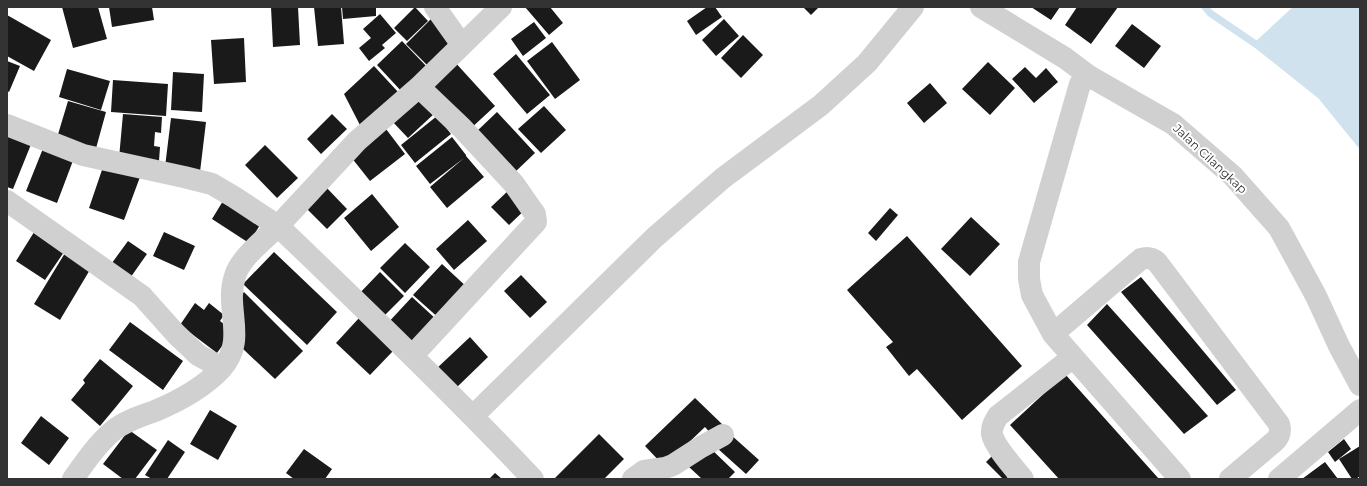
<svg xmlns="http://www.w3.org/2000/svg" width="1367" height="486" font-family="Montserrat,sans-serif">
  <rect width="100%" height="100%" fill="#fff"/>
  <path fill="#cfe2ee" d="M1298,7H1360V144L1321,96L1257,45Z"/>
  <g fill="none" stroke-linecap="round" stroke-linejoin="round">
    <path stroke="#cfe2ee" stroke-width="7" d="M1205,7L1210,13L1257,45L1321,96L1360,144
      M1259,43L1298,7"/>
  </g>
  <path fill="#1a1a1a" d="M62,7H98L107,39L73,48Z
    M109,7H152L154,20L112,27Z
    M271,7H298L300,45L273,47Z
    M314,7H341L344,44L318,46Z
    M342,7H376V16L343,19Z
    M415,7L428,21L407,41L394,28Z
    M525,7H550L563,23L549,35Z
    M707,7H715L722,17L696,35L687,21Z
    M803,7H819L811,15Z
    M1031,7H1060L1051,20Z
    M1077,7H1118L1091,44L1065,25Z
    M380,14L396,33L382,45L385,48L369,61L359,48L371,38L363,29Z
    M7,15L51,40L34,71L7,56Z
    M432,18L456,44L431,69L406,44Z
    M724,19L739,36L716,56L702,40Z
    M534,22L546,38L523,56L511,39Z
    M1132,24L1161,46L1144,68L1115,46Z
    M743,35L763,55L741,78L721,58Z
    M244,38L246,82L214,84L211,40Z
    M402,41L429,69L403,93L377,65Z
    M552,42L580,80L555,99L527,61Z
    M516,54L550,95L527,114L493,74Z
    M453,60L495,106L468,131L425,85Z
    M7,61L20,66L9,92L7,91Z
    M988,62L1015,88L990,115L962,89Z
    M374,66L399,93L362,129L344,94Z
    M1025,67L1036,78L1046,68L1058,82L1034,103L1012,79Z
    M67,69L110,81L101,110L59,97Z
    M173,72L204,74L202,112L171,110Z
    M113,80L168,84L166,116L111,112Z
    M930,83L947,103L924,123L907,103Z
    M418,95L435,113L408,138L391,120Z
    M68,101L106,112L95,152L56,141Z
    M544,106L566,130L541,153L518,129Z
    M497,112L535,153L514,173L476,132Z
    M123,114L162,117L161,133L155,132L154,146L160,147L159,161L119,158Z
    M332,114L347,129L321,154L307,139Z
    M437,116L451,134L415,163L401,145Z
    M171,118L206,122L200,172L165,167Z
    M386,129L405,154L370,181L351,157Z
    M7,132L32,142L13,189L7,187Z
    M452,137L466,155V156L484,177L447,208L430,187L464,158L430,184L416,166Z
    M265,145L298,178L277,198L245,165Z
    M44,146L74,158L57,203L26,191Z
    M104,164L140,177L124,220L89,208Z
    M324,185L347,209L327,229L304,206Z
    M511,188L529,206L509,225L491,207Z
    M372,194L399,227L371,251L344,218Z
    M223,201L260,225L249,243L212,219Z
    M890,208L898,215L876,241L868,233Z
    M971,217L1000,244L970,276L941,249Z
    M468,220L487,241L454,270L436,249Z
    M36,229L66,249L45,280L16,261Z
    M164,232L195,246L184,270L153,256Z
    M907,236L1022,366L962,420L917,369L909,376L886,347L893,342L847,290Z
    M128,241L147,254L128,281L109,267Z
    M405,243L430,267L405,293L380,268Z
    M274,252L337,312L307,345L243,284Z
    M65,253L91,268L60,320L34,304Z
    M442,264L469,289L441,320L413,295Z
    M380,272L404,296L380,320L356,297Z
    M521,275L547,302L530,318L504,291Z
    M1141,277L1236,390L1217,405L1121,292Z
    M244,292L303,351L275,379L242,348L236,302Z
    M412,297L437,320L409,349L385,326Z
    M195,303L204,310L209,303L224,315L220,321L233,331L217,353L180,325Z
    M1107,304L1208,416L1184,434L1087,325Z
    M359,318L393,351L370,375L336,343Z
    M130,322L183,361L163,390L109,350Z
    M470,337L488,357L454,390L435,370Z
    M100,359L133,386L115,408L102,396L115,408L100,426L71,400L85,383L83,380Z
    M1065,374L1159,479H1059L1010,425Z
    M695,398L723,425L712,435L705,427L664,466L645,446Z
    M210,410L237,426L218,460L190,444Z
    M41,416L69,438L49,465L21,443Z
    M129,430L157,450L135,479H123L103,464Z
    M599,434L624,459L604,479H554Z
    M730,434L759,460L746,474L717,448Z
    M1344,439L1351,449L1335,462L1328,452Z
    M168,440L185,452L167,479H152L145,475Z
    M708,446L735,472L728,479H702L689,467Z
    M1360,446V476L1356,479H1352L1339,459Z
    M304,449L332,469L325,479H294L286,473Z
    M995,453L1014,471L1006,479H1003L986,462Z
    M1325,462L1338,479H1302Z
    M495,473L502,479H489Z"/>
  <g fill="none" stroke-linecap="round" stroke-linejoin="round">
    <path stroke="#d0d0d0" stroke-width="22" d="M435,7L462,45
      M501,7L419,87L357,141L278,226C365,309 451,392 533,479
      M1089,76L1080,84L1029,262V279L1032,295L1053,334L1180,479
      M7,125L83,155L184,177L212,184L234,197L278,226C265,239 240,258 235,276C224,309 248,340 221,369C203,388 179,401 155,411C141,416 125,421 114,430C97,444 85,462 73,479
      M7,201L142,296L176,334L198,355L222,368
      M1053,334L1141,259C1147,257 1152,258 1157,262L1279,424C1281,431 1280,436 1275,441L1230,479
      M413,355L536,222L535,214L514,184L462,128L419,87
      M473,416L654,238L723,178L821,105L867,63L913,7
      M633,479L644,471L665,468L673,465L701,447L723,435
      M1023,479C1015,469 994,446 992,434C991,427 995,421 998,416L1073,357
      M1279,479L1360,410"/>
    <path stroke="#d0d0d0" stroke-width="22" d="M981,7L1065,58L1089,76L1173,124L1233,176L1279,228L1316,296L1339,346L1360,385"/>
  </g>
  <g text-anchor="middle" stroke-width="4" stroke-linejoin="round" paint-order="stroke">
    <g font-size="12" fill="#333" stroke="#fff">
      <text transform="translate(1210 159) rotate(43)" y="4">Jalan Cilangkap</text>
    </g>
  </g>
  <rect width="1367" height="486" fill="none" stroke="#333333" stroke-width="16"/>
</svg>
